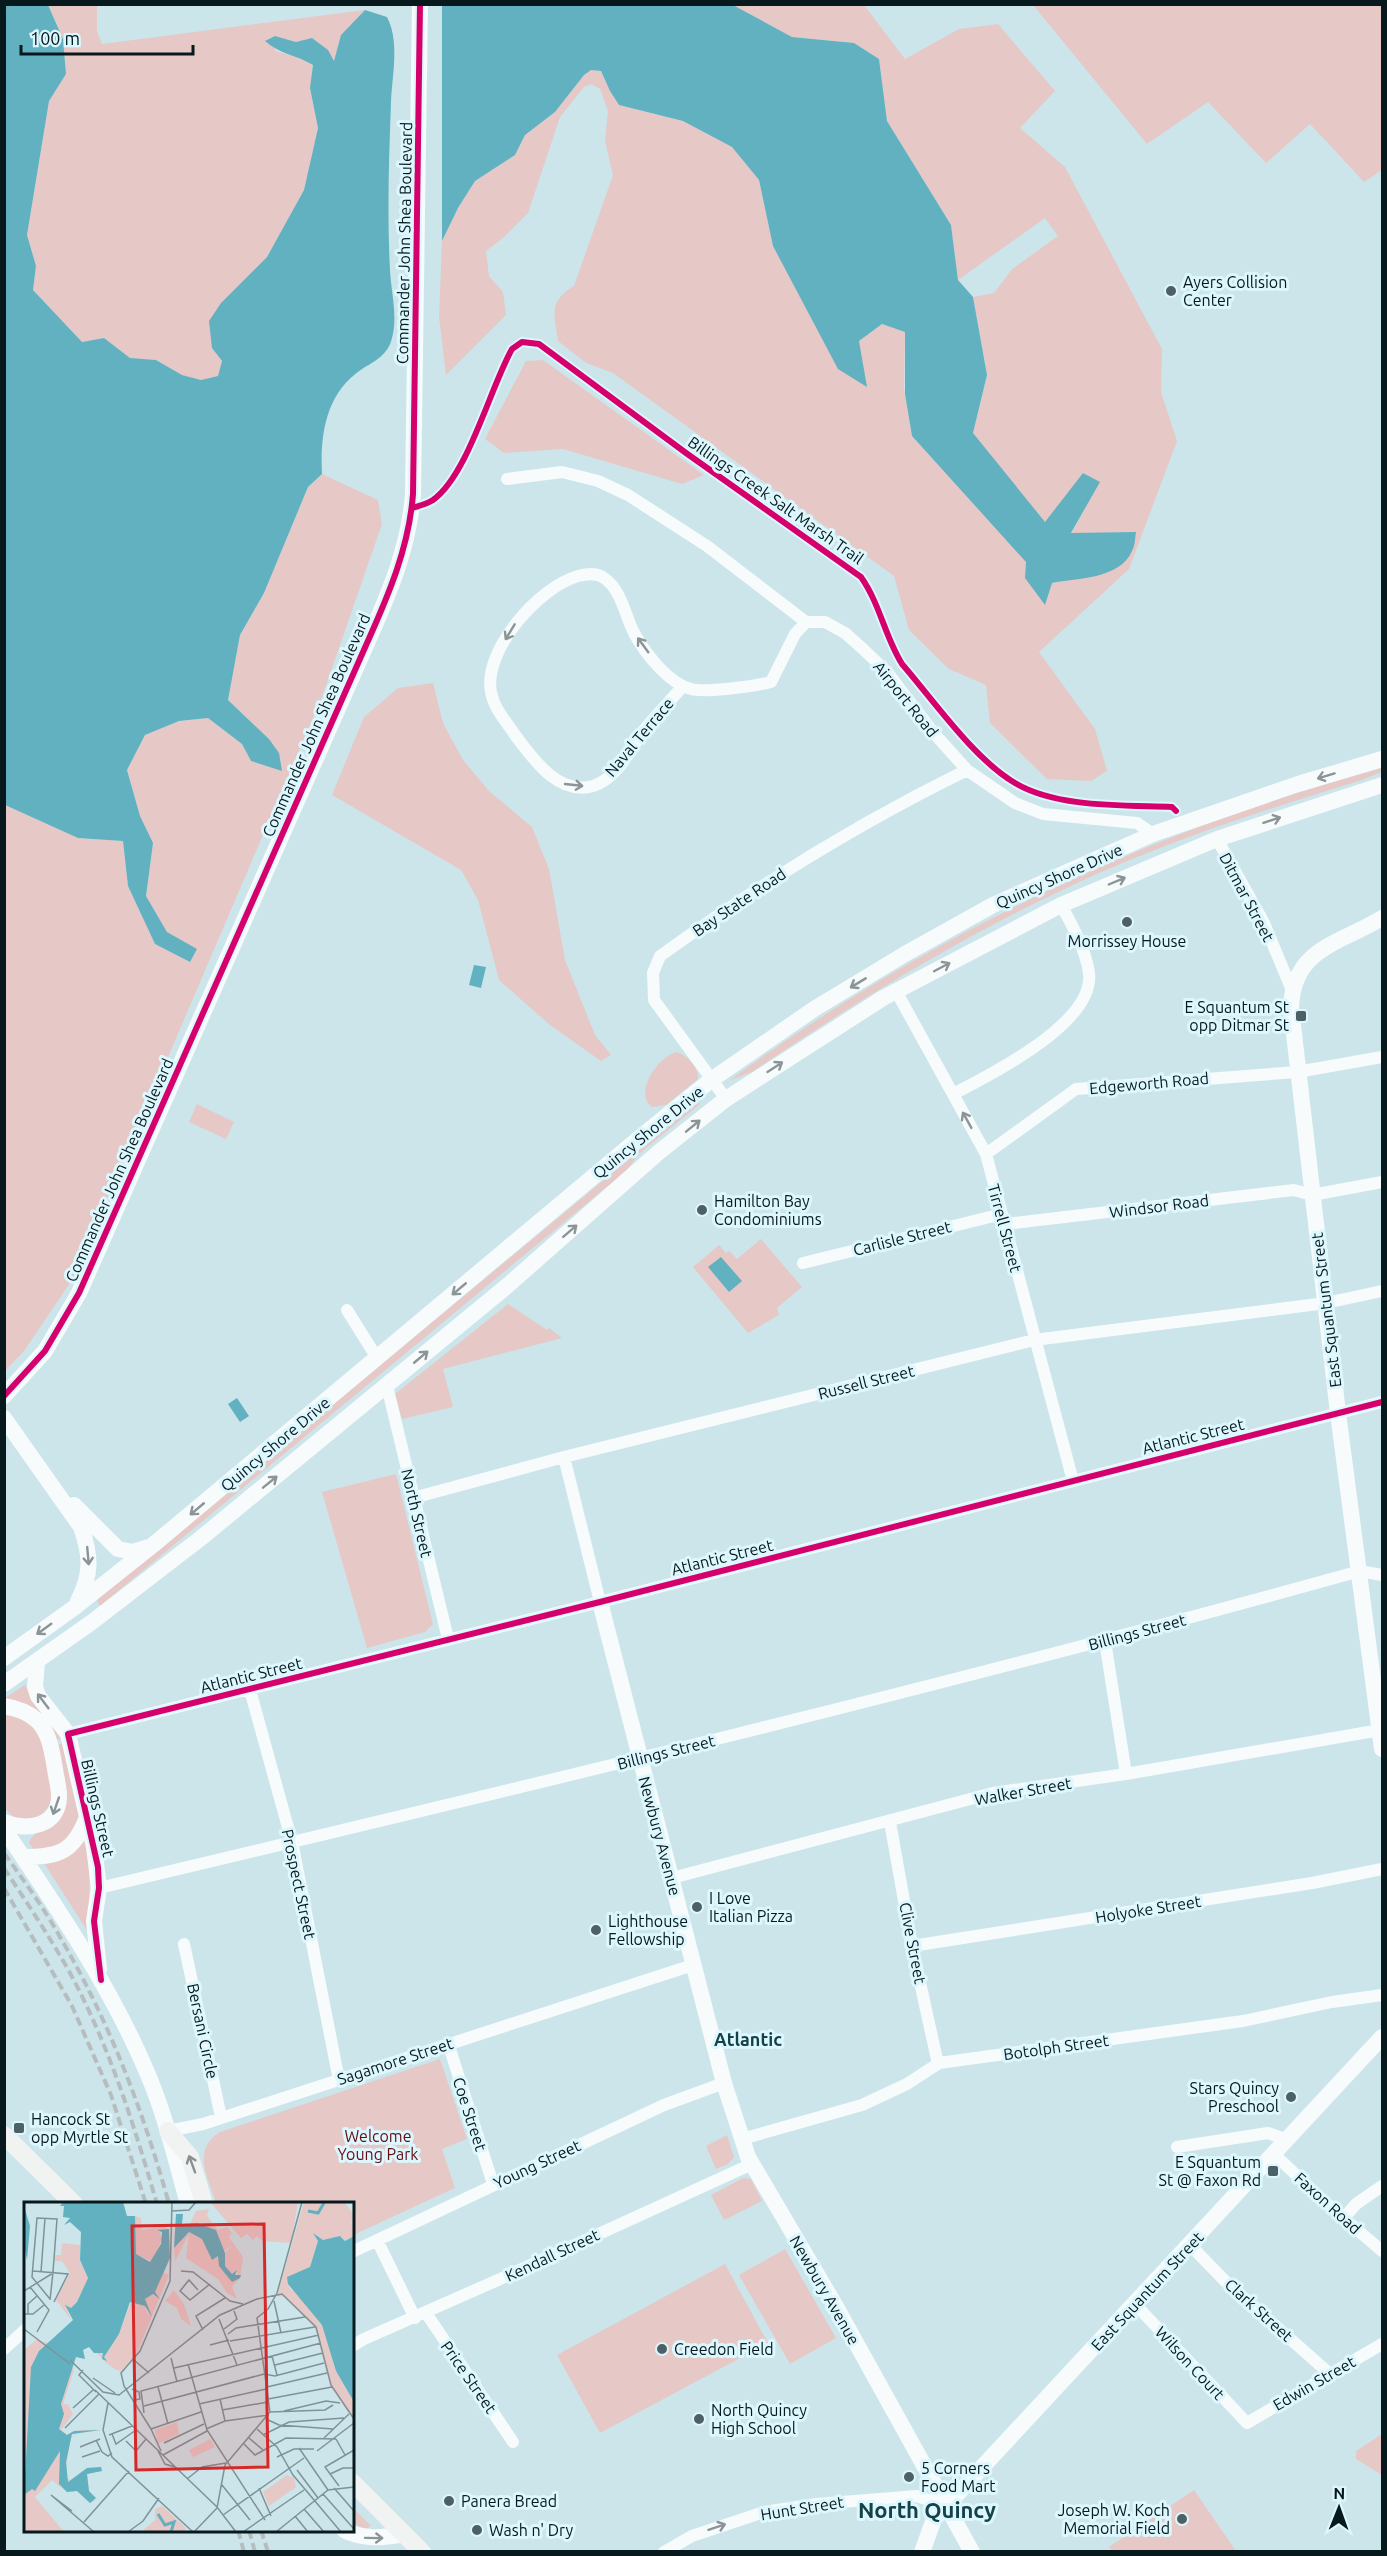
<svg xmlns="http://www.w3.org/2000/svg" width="1387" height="2556" font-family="Ubuntu,sans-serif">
  <rect width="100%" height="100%" fill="#cce5ea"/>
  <path fill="#e6c8c7" d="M48,5H97V31L102,44L365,10L341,35L334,61L312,38L296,42L275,36V51L301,58L313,65L310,88L318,128L304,190L267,257L221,303L212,348L222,361L218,376L201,380L182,375L156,360L130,358L104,338L82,342L33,290L36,266L27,235L49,101L66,74L63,39Z
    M733,5H864L905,59L959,29L998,24L1055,91L1020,128L1065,167L1162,349L1161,392L1177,441L1129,569L1039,652L1095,729L1107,771L1091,781L1047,779L990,723L986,685L949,669L909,630L894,576L613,373L586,363L558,341C554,315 548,301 574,286L613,175L605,141L608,111L600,89L591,84L584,87L560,117L528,213L503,238L486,251L489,276L503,292L506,315L446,375L439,317L442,241L458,208L475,181L515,155L525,135L555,112L584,75L591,70L601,71L610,91L619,105L683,121L732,147L759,180L773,246L866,386L859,341L882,324L905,332L904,388L912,436L1027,562L1052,583L1101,574L1135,532L1071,534L1099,483L1084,473L1045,523L973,433L987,375L973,297L994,293L1012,269L1058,236L1045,218L958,280L951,225L887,121L879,59L854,43L792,37Z
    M1033,5H1382V170L1364,182L1310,124L1266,163L1208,102L1147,144Z
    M543,360L704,475L682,484L563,449L504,453L485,439L526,361Z
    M322,474L378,500L382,524L322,697L74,1277L24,1351L5,1371V805L78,838L123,841L128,886L155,944L190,962L196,949L167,932L146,896L153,843L140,816L127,770L145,735L179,721L208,718L242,744L251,761L282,770L269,739L228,700L240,635L264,593L308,487Z
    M433,683L443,723L463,760L489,791L532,827L549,869L565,960L595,1035L611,1055L601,1061L550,1025L499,980L478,900L461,870L332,795L364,717L398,688Z
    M1382,768V772L1362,780C1257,812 1152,846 1054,894C948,945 849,1006 752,1072L730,1080C930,934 1144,833 1382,768Z
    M677,1052C687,1056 699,1067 698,1079L666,1105L652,1107C633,1093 658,1056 677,1052Z
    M698,1102L700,1104L640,1153L626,1171L100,1606L97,1600Z
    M197,1104L234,1122L226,1139L189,1122Z
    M761,1239L802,1287L777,1308L779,1315L748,1333L693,1267L719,1245L726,1253L729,1251L737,1259Z
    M508,1304L547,1330L549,1328L562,1338L443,1369L453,1407L402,1419L395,1394Z
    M396,1474L433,1624L425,1632L367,1648L322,1492Z
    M25,1685L57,1732L60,1739L56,1740L5,1698Z
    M5,1715C48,1719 48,1764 53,1798C42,1821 23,1831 5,1808Z
    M62,1744L79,1817L76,1827L65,1844L35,1852L29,1843C32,1833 40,1832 49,1829L56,1745Z
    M85,1839L89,1867L90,1935L44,1863Z
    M440,2059L467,2139L442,2149L455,2188L353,2235L352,2204L216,2203C208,2177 191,2150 220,2132Z
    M727,2135L734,2157L728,2164L716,2169L706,2146Z
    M743,2178L751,2179L762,2201L724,2220L711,2195Z
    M785,2249L836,2338L790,2364L739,2275Z
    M725,2264L768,2343L600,2433L557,2355Z
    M1382,2434V2475L1356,2459V2451Z
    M1194,2490L1236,2551H1112L1109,2547Z
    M352,2507L371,2526L366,2529L353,2524Z"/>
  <path fill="#62b1c0" d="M5,4L48,5L63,39L66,74L49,101L27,235L36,266L33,290L82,342L104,338L130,358L156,360L182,375L201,380L218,376L222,361L212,348L209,321L221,303L267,257L304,190L318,128L310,88L313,65C297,55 279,54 265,41L275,36L296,42L312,38L328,50L334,61L341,35L365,10L387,17C400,42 392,75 391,102C389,157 387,214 390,270C391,291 398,317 392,338C388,355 375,361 362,369C326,393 320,434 322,474L308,487L264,593L240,635L228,700L269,739L279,753L282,771L251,761L242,744L208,718L179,721L145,735L127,770L140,816L153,843L146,896L167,932L197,949L190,962L155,944L128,886L123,841L78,838L5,805Z
    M442,5H733L792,37L854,43L879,59L887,121L951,225L958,280L973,297L987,375L973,433L1045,522L1083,473L1100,482L1071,533L1136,532C1135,538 1135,546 1132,551C1120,579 1078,578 1052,583L1045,605L1025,578L1026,562L912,436L905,394V332L882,324L859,341L867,387L838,369L773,246L759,180L732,147L683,121L619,105L610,91L601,71L591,70L584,75L555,112L525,135L515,155L475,181L458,208L442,241Z
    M474,965L486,967L481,988L469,985Z
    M721,1257L742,1281L729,1292L708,1267Z
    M237,1398L249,1416L240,1422L228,1404Z"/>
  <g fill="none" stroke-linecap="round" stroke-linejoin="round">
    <path stroke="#f7fbfc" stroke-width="12" d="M507,479L562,472L598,481L628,495L707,546L806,622H825L845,633L863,649L887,672L932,731L967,770L1015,803L1043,814L1137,823L1153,834
      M683,686C670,701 656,715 644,730C631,749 617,779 593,786C557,796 533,758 515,735C506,721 494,709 491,692C483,650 539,587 578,576C586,574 596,572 604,578C621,589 625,615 634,633C645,653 668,683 691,689C705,693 756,686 771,682L795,634L806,622
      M1217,839L1264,923L1291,988
      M896,991L986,1154L1073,1481
      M953,1094C990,1075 1095,1023 1089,973C1086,950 1072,925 1061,905
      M726,1099L654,1000L653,973L660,956C757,886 859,823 967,770
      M986,1154L1076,1089L1297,1072L1382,1057
      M1005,1224L1294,1190L1312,1195L1382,1182
      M803,1263L1002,1214
      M347,1310L377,1358
      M387,1386L448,1639
      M564,1457L600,1602
      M413,1498L564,1457L1034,1340L1326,1303L1382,1291
      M1105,1641L1126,1774
      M250,1690L292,1842L339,2080
      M68,1734L600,1602L1382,1402
      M890,1822L912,1946L938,2064
      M672,1878L993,1793L1126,1774L1380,1730
      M99,1888C521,1788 942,1687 1360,1571L1382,1575
      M184,1944L221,2117
      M912,1946L1312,1883L1382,1869
      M448,2043L493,2184
      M168,2131L203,2124L693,1965
      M742,2139L862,2105L907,2084L939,2063L1243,2021L1332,2002L1382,1995
      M1177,2147L1268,2133L1287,2140
      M1274,2154L1325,2202L1382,2251
      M1343,2219L1356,2204L1382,2186
      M377,2240L415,2318
      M1190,2245L1226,2282L1330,2374
      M352,2252L664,2105L724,2083
      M1134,2303L1247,2423L1382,2344
      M426,2313L513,2442
      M352,2346L364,2339L498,2280L752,2164
      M4,2349L26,2329
      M664,2552L692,2536L764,2512L817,2504L917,2496L947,2506"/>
    <path stroke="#f7fbfc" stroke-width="16" d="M1382,918C1339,944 1293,948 1291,1008L1338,1413L1382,1749
      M4,1396L45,1351L79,1293L367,643C389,594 409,547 413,494L420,4
      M4,1418L81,1527C91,1556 92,1574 78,1601
      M74,1505L118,1549L133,1552L149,1547
      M600,1602L724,2083L748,2157L835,2305L972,2552
      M4,1658L75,1607L153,1545L643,1135L711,1080L814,1009L905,954L993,905L1153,834L1298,784L1382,759
      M37,1661L35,1687L38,1696L68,1734L94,1847L99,1888L94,1921L99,1969
      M4,1684L92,1622L201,1538L507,1286L659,1152L726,1099L883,998L1061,905L1217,839L1382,785
      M4,1706C17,1708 29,1713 38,1721C50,1734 52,1752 55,1769C56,1777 59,1787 59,1796C59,1827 27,1831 4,1822
      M4,1829C58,1909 112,1988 149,2077C166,2118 176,2161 188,2204
      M24,1857C59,1857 74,1852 87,1817
      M344,2530C364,2540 382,2538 405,2534
      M922,2552L934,2519L1382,2037"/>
    <path stroke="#f1f2f2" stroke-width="18" d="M168,2131L190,2157L204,2204
      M4,2135L74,2204
      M352,2482L422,2552"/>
    <path stroke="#b7bdbf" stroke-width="4" stroke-dasharray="9 4.5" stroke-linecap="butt" d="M4,1853C24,1881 44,1908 60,1937C109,2021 143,2110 169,2204
      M4,1868C27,1903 50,1937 70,1973C109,2045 134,2125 157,2204
      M4,1888L72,2006L111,2095L146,2204
      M238,2530L244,2552
      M249,2530L255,2552
      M261,2530L268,2552"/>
    <g stroke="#dcf7fd" stroke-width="10">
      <path id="cycleway" d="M412,508C419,506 427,504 433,500C468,475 490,388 512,349L522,342L539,344L686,453L861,577C880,604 885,637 902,664C934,701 974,759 1015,783C1057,808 1124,805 1172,807L1176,811
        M4,1396L45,1351L79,1293L367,643C389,594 409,547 413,494L420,4
        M101,1980L94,1921L99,1888L98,1867L68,1734L600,1602L1382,1402"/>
    </g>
    <use href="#cycleway" stroke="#d6006c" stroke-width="6"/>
  </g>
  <defs><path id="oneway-shaft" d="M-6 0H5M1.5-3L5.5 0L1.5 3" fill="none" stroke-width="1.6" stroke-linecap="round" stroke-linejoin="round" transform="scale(1.5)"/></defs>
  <g stroke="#8b9598">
    <use href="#oneway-shaft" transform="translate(510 632) rotate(121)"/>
    <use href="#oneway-shaft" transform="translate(643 645) rotate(-126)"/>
    <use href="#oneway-shaft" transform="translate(1326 776) rotate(163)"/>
    <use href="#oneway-shaft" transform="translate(574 785) rotate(6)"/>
    <use href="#oneway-shaft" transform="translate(1272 820) rotate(-18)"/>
    <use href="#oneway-shaft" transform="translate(1117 881) rotate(-23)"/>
    <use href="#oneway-shaft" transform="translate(942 967) rotate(-28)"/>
    <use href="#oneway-shaft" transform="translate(858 983) rotate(149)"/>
    <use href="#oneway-shaft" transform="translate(775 1067) rotate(-33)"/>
    <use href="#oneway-shaft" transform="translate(967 1120) rotate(-119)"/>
    <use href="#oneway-shaft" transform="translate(693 1126) rotate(-39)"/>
    <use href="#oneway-shaft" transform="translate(570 1231) rotate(-41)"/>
    <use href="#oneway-shaft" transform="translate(459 1289) rotate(140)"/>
    <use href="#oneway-shaft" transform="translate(421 1357) rotate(-40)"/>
    <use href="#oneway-shaft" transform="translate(270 1482) rotate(-39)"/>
    <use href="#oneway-shaft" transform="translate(197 1509) rotate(140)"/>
    <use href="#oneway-shaft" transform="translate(88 1556) rotate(85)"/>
    <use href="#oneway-shaft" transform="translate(44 1629) rotate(144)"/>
    <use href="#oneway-shaft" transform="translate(43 1701) rotate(-127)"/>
    <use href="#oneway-shaft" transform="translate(56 1806) rotate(109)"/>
    <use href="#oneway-shaft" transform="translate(717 2527) rotate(-19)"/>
    <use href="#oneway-shaft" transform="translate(374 2538) rotate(1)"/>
  </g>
  <use stroke="#889092" href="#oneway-shaft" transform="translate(192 2164) rotate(-110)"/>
  <g fill="#4d6065" stroke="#dcf7fd" stroke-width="2">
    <circle cx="1171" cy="291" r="6"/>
    <circle cx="1127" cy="922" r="6"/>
    <rect x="1295" y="1010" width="12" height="12" rx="3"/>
    <circle cx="702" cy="1210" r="6"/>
    <circle cx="697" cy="1907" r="6"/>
    <circle cx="596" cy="1930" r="6"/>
    <circle cx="1291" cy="2097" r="6"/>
    <rect x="13" y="2122" width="12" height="12" rx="3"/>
    <rect x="1267" y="2165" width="12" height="12" rx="3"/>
    <circle cx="662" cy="2349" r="6"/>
    <circle cx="699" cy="2419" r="6"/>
    <circle cx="909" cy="2477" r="6"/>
    <circle cx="449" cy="2501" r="6"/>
    <circle cx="1182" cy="2519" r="6"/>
    <circle cx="477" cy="2530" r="6"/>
  </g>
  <g text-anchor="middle" stroke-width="6" stroke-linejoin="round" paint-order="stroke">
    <g font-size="16" fill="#08191d" stroke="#dcf7fd">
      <text transform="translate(404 243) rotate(-89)" y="6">Commander John Shea Boulevard</text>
      <text transform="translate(776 500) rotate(35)" y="6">Billings Creek Salt Marsh Trail</text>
      <text transform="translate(906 699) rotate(51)" y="6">Airport Road</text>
      <text transform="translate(316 725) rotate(-66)" y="6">Commander John Shea Boulevard</text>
      <text transform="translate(639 737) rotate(-50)" y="6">Naval Terrace</text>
      <text transform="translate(1059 876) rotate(-24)" y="6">Quincy Shore Drive</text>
      <text transform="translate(1247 897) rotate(62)" y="6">Ditmar Street</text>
      <text transform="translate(739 902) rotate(-34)" y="6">Bay State Road</text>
      <text transform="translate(1149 1083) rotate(-5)" y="6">Edgeworth Road</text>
      <text transform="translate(648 1132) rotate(-39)" y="6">Quincy Shore Drive</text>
      <text transform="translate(119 1170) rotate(-66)" y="6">Commander John Shea Boulevard</text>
      <text transform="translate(1159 1206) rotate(-7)" y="6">Windsor Road</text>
      <text transform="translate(1005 1228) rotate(75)" y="6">Tirrell Street</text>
      <text transform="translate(902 1238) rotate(-14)" y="6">Carlisle Street</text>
      <text transform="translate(1326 1310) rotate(-97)" y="6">East Squantum Street</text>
      <text transform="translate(866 1382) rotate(-14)" y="6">Russell Street</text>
      <text transform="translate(1193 1436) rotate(-14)" y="6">Atlantic Street</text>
      <text transform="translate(275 1444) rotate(-40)" y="6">Quincy Shore Drive</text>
      <text transform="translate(417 1513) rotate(77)" y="6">North Street</text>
      <text transform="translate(722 1557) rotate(-14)" y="6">Atlantic Street</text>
      <text transform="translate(1137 1632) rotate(-15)" y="6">Billings Street</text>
      <text transform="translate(251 1675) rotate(-14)" y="6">Atlantic Street</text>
      <text transform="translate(666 1752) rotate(-14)" y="6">Billings Street</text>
      <text transform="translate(1023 1791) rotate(-10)" y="6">Walker Street</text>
      <text transform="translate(98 1808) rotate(77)" y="6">Billings Street</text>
      <text transform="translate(660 1836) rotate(75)" y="6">Newbury Avenue</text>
      <text transform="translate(299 1884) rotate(78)" y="6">Prospect Street</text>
      <text transform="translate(1148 1909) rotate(-9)" y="6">Holyoke Street</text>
      <text transform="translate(913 1943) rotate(79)" y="6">Clive Street</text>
      <text transform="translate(203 2031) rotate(78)" y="6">Bersani Circle</text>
      <text transform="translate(1056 2047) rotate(-8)" y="6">Botolph Street</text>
      <text transform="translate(395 2061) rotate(-18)" y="6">Sagamore Street</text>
      <text transform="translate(470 2114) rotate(72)" y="6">Coe Street</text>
      <text transform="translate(537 2164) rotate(-25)" y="6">Young Street</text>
      <text transform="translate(1328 2203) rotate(42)" y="6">Faxon Road</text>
      <text transform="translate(552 2255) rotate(-25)" y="6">Kendall Street</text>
      <text transform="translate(825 2290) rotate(60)" y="6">Newbury Avenue</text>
      <text transform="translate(1147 2291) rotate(-47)" y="6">East Squantum Street</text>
      <text transform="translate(1259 2310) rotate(42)" y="6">Clark Street</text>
      <text transform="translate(1190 2363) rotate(47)" y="6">Wilson Court</text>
      <text transform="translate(469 2377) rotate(55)" y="6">Price Street</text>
      <text transform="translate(1314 2383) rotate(-30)" y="6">Edwin Street</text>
      <text transform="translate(802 2508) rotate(-9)" y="6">Hunt Street</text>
    </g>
    <g font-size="16" fill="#08191d" stroke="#dcf7fd" text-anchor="start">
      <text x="1183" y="288">Ayers Collision<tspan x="1183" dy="18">Center</tspan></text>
      <text x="1127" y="947" text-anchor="middle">Morrissey House</text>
      <text x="1289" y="1013" text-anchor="end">E Squantum St<tspan x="1289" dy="18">opp Ditmar St</tspan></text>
      <text x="714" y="1207">Hamilton Bay<tspan x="714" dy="18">Condominiums</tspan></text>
      <text x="709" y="1904">I Love<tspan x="709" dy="18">Italian Pizza</tspan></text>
      <text x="608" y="1927">Lighthouse<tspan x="608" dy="18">Fellowship</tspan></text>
      <text x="1279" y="2094" text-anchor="end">Stars Quincy<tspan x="1279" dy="18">Preschool</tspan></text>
      <text x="31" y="2125">Hancock St<tspan x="31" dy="18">opp Myrtle St</tspan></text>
      <text x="1261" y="2168" text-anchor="end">E Squantum<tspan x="1261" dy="18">St @ Faxon Rd</tspan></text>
      <text x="674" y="2355">Creedon Field</text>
      <text x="711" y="2416">North Quincy<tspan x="711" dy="18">High School</tspan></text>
      <text x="921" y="2474">5 Corners<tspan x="921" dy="18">Food Mart</tspan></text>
      <text x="461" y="2507">Panera Bread</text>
      <text x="1170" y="2516" text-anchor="end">Joseph W. Koch<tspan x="1170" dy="18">Memorial Field</tspan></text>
      <text x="489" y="2536">Wash n' Dry</text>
    </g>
    <g font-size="16" fill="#650d15" stroke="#dcf7fd">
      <text x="378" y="2142">Welcome<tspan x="378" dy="18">Young Park</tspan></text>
    </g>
    <g font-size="18" font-weight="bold" fill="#154149" stroke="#dcf7fd">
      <text x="748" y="2046">Atlantic</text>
    </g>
    <g font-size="22" font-weight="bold" fill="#154149" stroke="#dcf7fd">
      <text x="927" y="2518">North Quincy</text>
    </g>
  </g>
  <g transform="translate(24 2202)">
    <rect width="330" height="330" fill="#cce5ea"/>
    <path d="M186,0H274L267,41L238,39L233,34L229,38L223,32L217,36ZM280,0L321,1L330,13V21L325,19L330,24V34L321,39L318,35L299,38L289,31L294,39L286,65L264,77L266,87L274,90L299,124L312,169L330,200V219L306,184L291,126L260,95L253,94ZM185,7L183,14L194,28L203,25L208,31L205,35L219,55L216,76L208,85L213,97L203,91L194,77L162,56L165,32L151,59L150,46L165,30L178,37L190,55L195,54V64L207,76L214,77L213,69L208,72L201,64V51L208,43L200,49L189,27L172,21L166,22L172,9ZM111,14L117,16L118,28L143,24L140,29L134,28L138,36L129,60L111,52ZM38,41L56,43V59L64,76L53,100L47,106L41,104L48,119L32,98L46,71L38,59H31V53H37ZM138,70L145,73L112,153L97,169L92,168L81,160L73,151L79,150L78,155L83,159L80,155L95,132L107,100L121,104L122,108L125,113L121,97L126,92L136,95L131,90ZM150,88L160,102L167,124L157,117L153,106L141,99ZM12,138L25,141L24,145L50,168L39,202H44L49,212L37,228L43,233L50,229L76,227L47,233L41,273L47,280L63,266L77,265L78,269L63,272L65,289L71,299L66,301L53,289L43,290L28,278L11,295L40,330H0V148ZM153,220L155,232L134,242L131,228ZM186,237L191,245L169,255L165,248ZM263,273L270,276L272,285L245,304L239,290ZM138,304L162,326L160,330H117L131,318V307Z" fill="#e6c8c7"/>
    <path d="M39,0H99L103,14H111L112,52L126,60L137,42L138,30L133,28L145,27L146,56L131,90L136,97L129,92L121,97L128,115L121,104L106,100L95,132L80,155L83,159L78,157L79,151H70L65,145L59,148L61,157L52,155L37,202L40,212L35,227L43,233L50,229L77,228L48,232L42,260L44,280L63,266L77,265L78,269L63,272L65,289L72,296L66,301L53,289L43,290L35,282L36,249L11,289L8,287L0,293L7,165L15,149L49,118L41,103L47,106L53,100L64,76L56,58L57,30L46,20L40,23L46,16L39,15L40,4H36ZM0,4L6,24L3,58L1,48ZM152,12H159L158,22L173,21L192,28L201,51V64L208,72L213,68L211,73H217L216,76L208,80L195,64L194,54L188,58L178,37L165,30L150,46ZM289,31L299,38L316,34L321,39L330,34V200L312,169L298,123L264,82L263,75L286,65L294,39Z" fill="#62b1c0"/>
    <path fill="none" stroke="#62b1c0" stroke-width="3" d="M284,9L294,11L300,1M134,312L141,323L150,320L147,330"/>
    <path fill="none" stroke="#7e9398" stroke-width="1.5" d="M148,9L165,8L172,0M9,69L44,72L30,100M157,69L169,70L206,99L219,102M17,70L21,16M6,85L25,108L13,130M174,88L165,78L156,89L166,98L186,82M0,89L29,71M253,91L278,0M26,98L29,70L33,17L13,16L8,75L26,97M250,99L257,131M0,112H9L20,103M4,112V102L13,94M195,117L213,163M0,127L46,162M200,127L213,117L210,109M179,128L172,114L201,96M204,132L212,126L281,115M206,139L291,125M186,143L205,138M248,154L253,173M147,156L153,180M46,158L79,190L95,193L196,113L233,97L258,92L292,125L307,183L330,217M110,158L125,171M164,162L183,228L241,318M251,163L299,151M150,166L295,133M59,168L55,173L72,190M69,176L91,191M134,185L144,222M243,185L303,171M108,187L115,190L116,197L111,198M71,188L193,305L212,330M196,197L201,219M244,197L308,185M84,201L79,228L88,255L169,330M175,202L242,187M120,204L240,172L251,174L300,161M49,206L69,188M198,208L244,200M260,209L302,199L316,201M246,210L301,208L309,203M120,211L117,189L297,141M242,217L255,223L309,227M41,226L75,192M127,227L100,184L97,171L116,149L146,79L148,0M127,227L177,210M127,227L137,249M182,227L201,219L245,213M233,227L253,245L269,273L317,330M88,232L92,242L112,228M85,233L108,224M239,233L265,220L320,216M225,236L239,248M300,236L325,212M312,237L321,253M72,238L78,250L84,254L88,251M102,239L112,249L122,237M140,241L180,222M220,242L231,253L262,236L312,237M56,245L76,237M275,246L304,288M134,249L141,262L151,265M293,249L330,221M139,253L183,229M58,255L76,249M253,255L270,247H290M273,268L294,296M306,272L319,266H330M163,277L178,265L202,261M198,283L226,318M315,284L301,265L330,248M235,286L247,314M310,286L330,309M299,292L330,327M193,306L201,263L246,210L233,116L244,107L253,91M280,307L300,330M48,309L27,293L70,330M199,313L280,256M271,314L284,330M60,320L105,269M104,330L119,319L135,296M170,330L193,306M219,330L280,288M252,330L304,288L330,285"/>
    <path fill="#d62828" fill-opacity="0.15" stroke="#d62828" stroke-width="3" d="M240,22L244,265L112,268L108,24Z"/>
    <rect width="330" height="330" fill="none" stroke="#08191d" stroke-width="3"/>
  </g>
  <rect width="1387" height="2556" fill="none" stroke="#08191d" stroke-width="12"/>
  <g transform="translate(1339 2508) rotate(1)" stroke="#dcf7fd" stroke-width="4.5" paint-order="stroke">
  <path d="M0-4.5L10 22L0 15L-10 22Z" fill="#08191d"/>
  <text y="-9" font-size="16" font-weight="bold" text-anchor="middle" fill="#08191d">N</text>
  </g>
  <path d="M21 45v9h172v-9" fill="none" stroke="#08191d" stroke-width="3"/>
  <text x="30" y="45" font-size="18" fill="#08191d" stroke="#dcf7fd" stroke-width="4.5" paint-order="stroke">100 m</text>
</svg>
